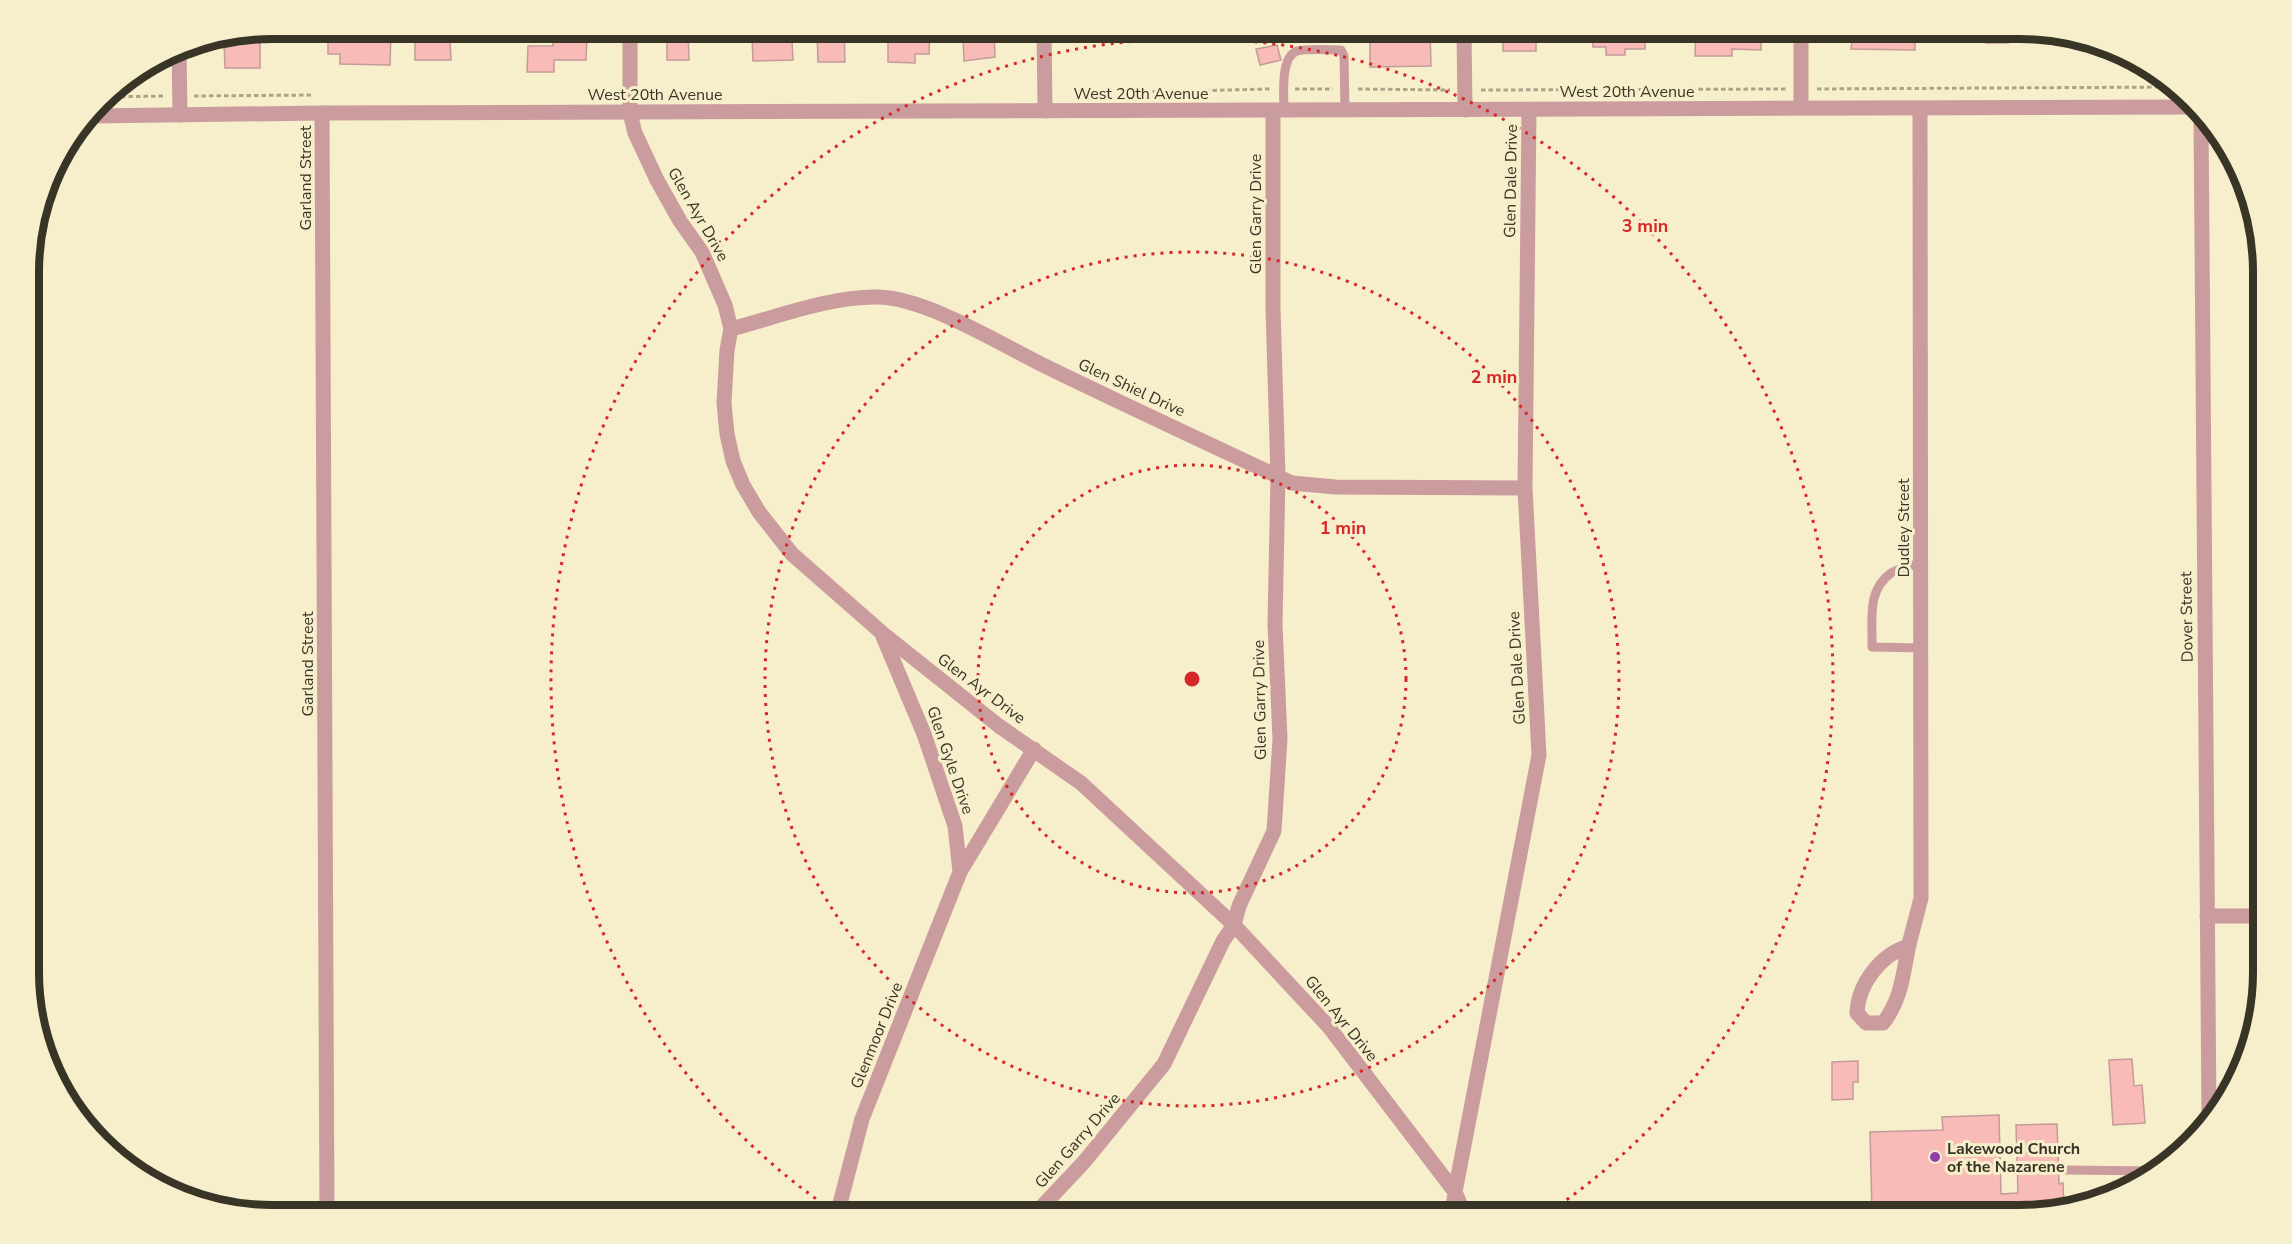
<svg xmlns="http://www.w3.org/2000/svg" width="2292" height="1244" font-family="'Nunito Sans',sans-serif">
  <rect width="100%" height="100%" fill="#f7eecb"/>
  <path fill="#f9bbb8" stroke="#c39b9a" stroke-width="1.5" d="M358,29H377V32H391L390,65L340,64V54H328V33H344V40H358Z
    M415,29H442V40H450L451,60H415Z
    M667,29H703H688L689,60H667Z
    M761,29H783L784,41H792L793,60L753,61L752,36H762Z
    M817,29H844L845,62H818Z
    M914,29H930L929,54H915V63L888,62V38H914Z
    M979,29H994L995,57L964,61L963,35L979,34Z
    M1090,29H1107V35L1091,36Z
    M1215,29H1232V36H1215Z
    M1281,29H1298V38H1280Z
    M1392,29H1430L1431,66L1370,67V31H1392Z
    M1503,29H1555V42H1536V51H1503Z
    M1592,29H1645V49H1625V55H1606V47H1593Z
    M1696,29H1761V50L1732,49V56H1695Z
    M1841,29H1915V50L1851,49L1852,42H1841Z
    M1986,29H2007L2008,43H1986Z
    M553,37L587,38L586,60H554V72H527L528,46H553Z
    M260,40V68H225L224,41Z
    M1277,45L1281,60L1260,65L1256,49Z
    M2132,1059L2134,1086L2142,1085L2145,1123L2113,1125L2109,1060Z
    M1858,1061V1082H1853V1099L1832,1100V1062Z
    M1999,1115L2001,1194L2018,1193L2016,1125L2057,1124L2059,1184L2063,1183L2064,1209L2035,1215H1961V1211H1948V1215H1932V1210L1872,1212L1870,1132L1943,1130L1942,1117Z"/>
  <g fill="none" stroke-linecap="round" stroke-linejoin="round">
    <path stroke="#aba48a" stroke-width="3" stroke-dasharray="4.5 3" stroke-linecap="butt" d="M1295,89H1333
      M1358,89L1450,90
      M1817,89L2169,87
      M1481,90L1786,89
      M1145,92L1270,89
      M194,96L313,95
      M106,97L163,96"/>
    <path stroke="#ca9c9e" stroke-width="9" d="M1284,110C1284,95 1280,57 1297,51C1307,48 1330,50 1341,50L1344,56L1345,110
      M1921,563C1912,566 1899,568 1891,573C1866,591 1873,621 1872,647L1922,648
      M2066,1170L2158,1171"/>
    <path stroke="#ca9c9e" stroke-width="15" d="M630,29V113L635,133L657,180L680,221L702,252L725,305L731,329L727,350L724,403L727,434L733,461L743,485L759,512L792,554L881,632L999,726L1081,783L1234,925L1329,1027L1455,1192L1465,1215
      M1044,29L1045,111
      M1464,29L1465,110
      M179,47L180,115
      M1801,108V29
      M322,113L327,1215
      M2201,117L2209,1117
      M731,329C777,317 831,296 878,297C928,298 1003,346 1049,368C1129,407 1211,445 1292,483L1335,487L1525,488
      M882,634L924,734L955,826L960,872
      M2207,916H2263
      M1909,946C1881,954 1858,984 1857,1013L1866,1023H1883C1902,999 1903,973 1909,944C1913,929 1917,914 1921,898L1920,108
      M837,1215L862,1119L960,872L1034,749
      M1034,1215L1084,1162L1164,1064L1223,941L1234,925L1239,906L1274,831L1280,739L1275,624L1278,476L1273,308V111
      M1452,1215L1455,1192L1539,755L1525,488L1529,110"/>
    <path stroke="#ca9c9e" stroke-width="15" d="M91,116L322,113L2191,107"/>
  </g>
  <g fill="none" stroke="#d62828" stroke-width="3" stroke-dasharray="3 6">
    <circle cx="1192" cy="679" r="214"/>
    <circle cx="1192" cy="679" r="427"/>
    <path d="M838 1214A641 641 0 1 1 1546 1214"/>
  </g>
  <circle fill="#903dac" stroke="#f7eecb" stroke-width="2" cx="1935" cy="1157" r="6"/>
  <g text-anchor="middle" stroke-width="6" stroke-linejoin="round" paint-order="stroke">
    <g font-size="16" fill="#383527" stroke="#f7eecb">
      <text x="1627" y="97">West 20th Avenue</text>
      <text x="1141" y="99">West 20th Avenue</text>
      <text x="655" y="100">West 20th Avenue</text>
      <text transform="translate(305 178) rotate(-90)" y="6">Garland Street</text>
      <text transform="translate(1510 181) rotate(-89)" y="6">Glen Dale Drive</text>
      <text transform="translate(699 214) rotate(60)" y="6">Glen Ayr Drive</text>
      <text transform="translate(1255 214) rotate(-90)" y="6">Glen Garry Drive</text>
      <text transform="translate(1132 387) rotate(25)" y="6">Glen Shiel Drive</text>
      <text transform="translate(1903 528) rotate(-90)" y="6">Dudley Street</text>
      <text transform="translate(2186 617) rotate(-91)" y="6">Dover Street</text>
      <text transform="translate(307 664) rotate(-90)" y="6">Garland Street</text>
      <text transform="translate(1516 668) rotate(-93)" y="6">Glen Dale Drive</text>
      <text transform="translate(982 688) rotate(37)" y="6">Glen Ayr Drive</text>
      <text transform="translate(1259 700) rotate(-91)" y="6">Glen Garry Drive</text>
      <text transform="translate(951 760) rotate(71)" y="6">Glen Gyle Drive</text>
      <text transform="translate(1342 1018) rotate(51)" y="6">Glen Ayr Drive</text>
      <text transform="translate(876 1035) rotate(-68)" y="6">Glenmoor Drive</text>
      <text transform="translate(1077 1140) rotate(-49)" y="6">Glen Garry Drive</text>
    </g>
    <g font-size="16" font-weight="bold" fill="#383527" stroke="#f7eecb" text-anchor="start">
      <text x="1947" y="1154">Lakewood Church<tspan x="1947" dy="18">of the Nazarene</tspan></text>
    </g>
  </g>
  <path d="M0 0H2292V1244H0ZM272 39H2020A233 233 0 0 1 2253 272V972A233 233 0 0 1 2020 1205H272A233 233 0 0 1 39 972V272A233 233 0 0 1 272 39Z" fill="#f7eecb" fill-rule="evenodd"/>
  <path fill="none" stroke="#383527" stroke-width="8" d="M272 39H2020A233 233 0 0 1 2253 272V972A233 233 0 0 1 2020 1205H272A233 233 0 0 1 39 972V272A233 233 0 0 1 272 39Z"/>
  <circle cx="1192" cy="679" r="9" fill="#d62828" stroke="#f7eecb" stroke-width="3"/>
  <g font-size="18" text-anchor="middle" font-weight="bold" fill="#d62828" stroke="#f7eecb" stroke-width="6" stroke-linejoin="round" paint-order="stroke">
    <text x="1645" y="232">3 min</text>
    <text x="1494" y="383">2 min</text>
    <text x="1343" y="534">1 min</text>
  </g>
</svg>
